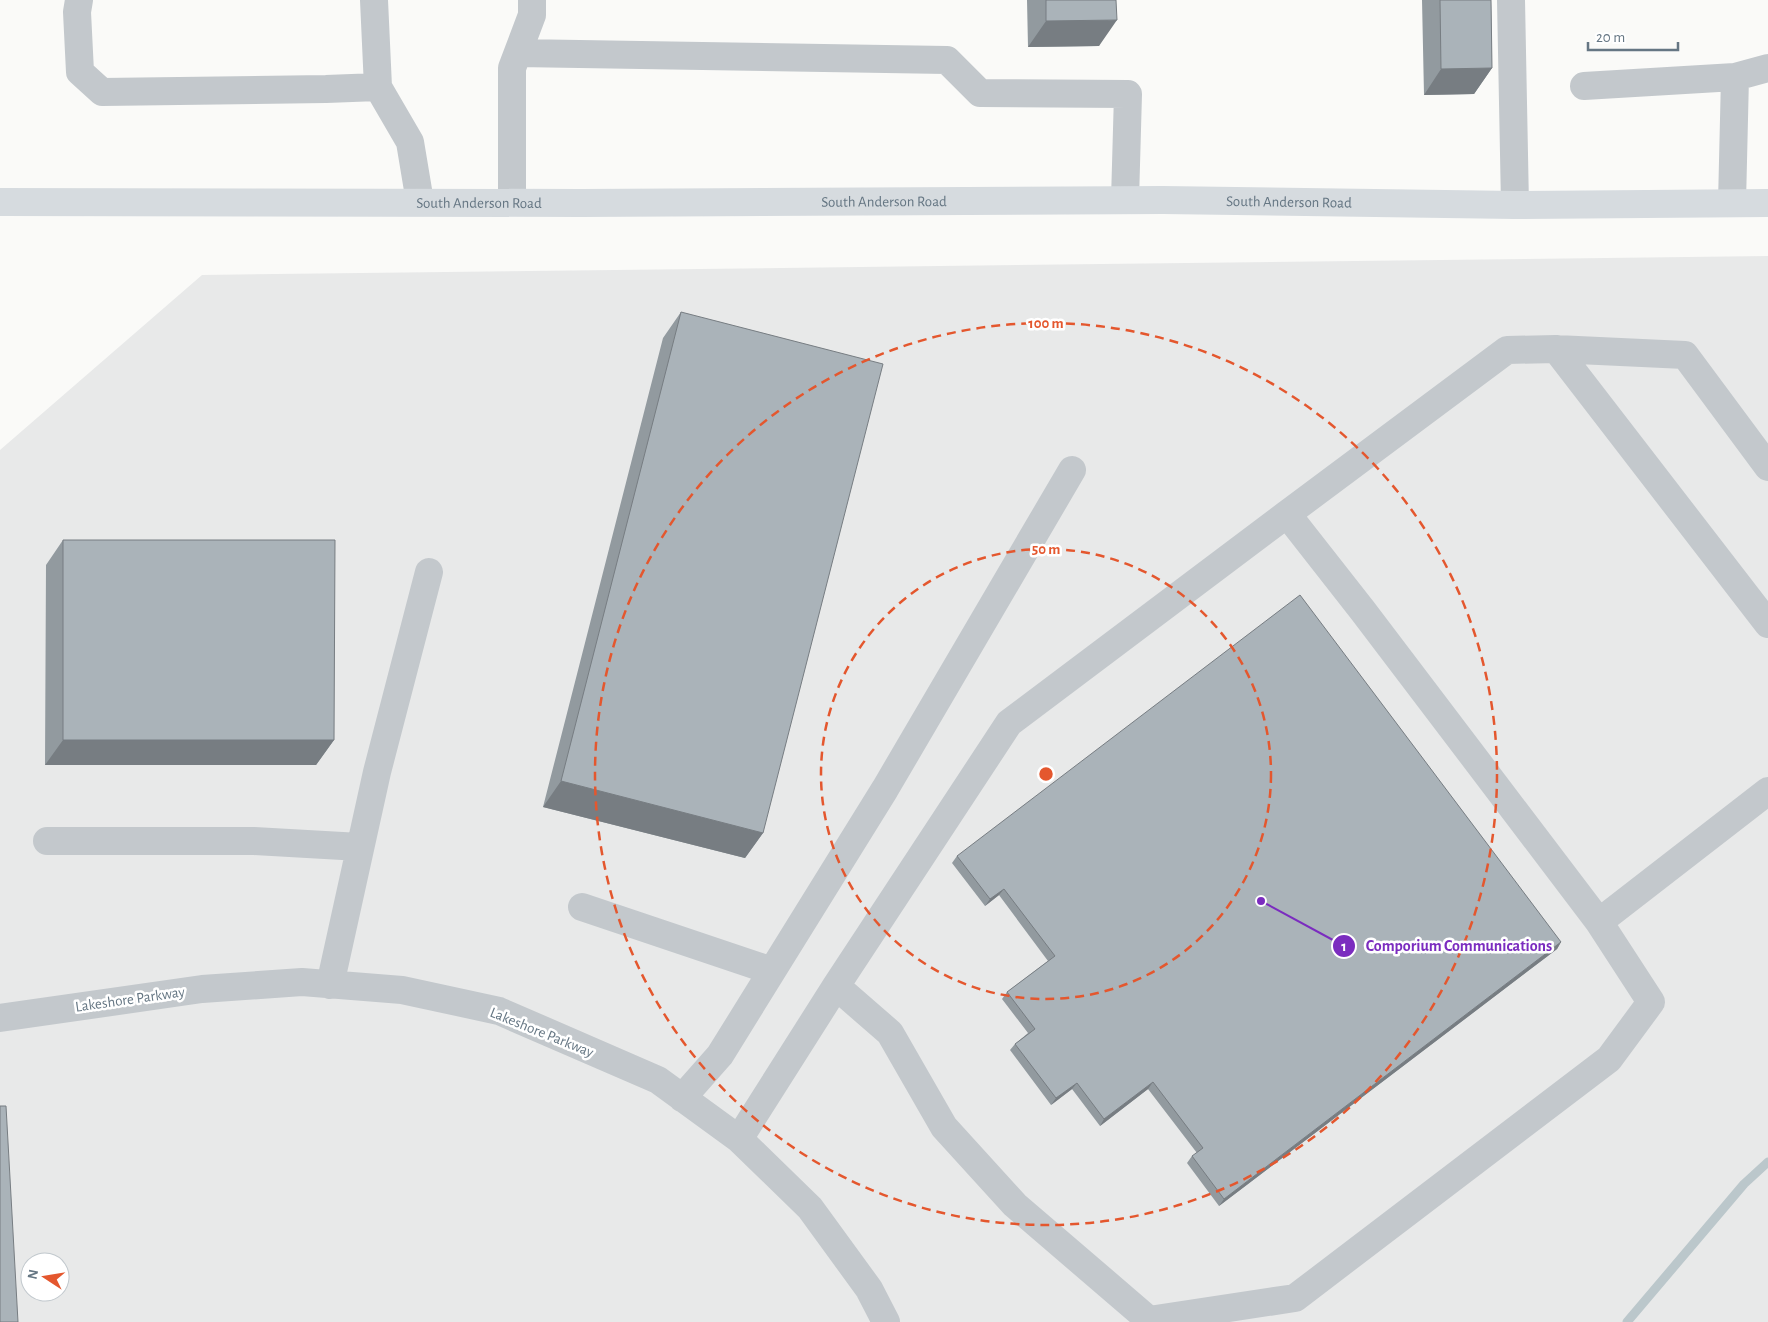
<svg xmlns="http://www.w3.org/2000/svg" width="1768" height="1322" font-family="'Alegreya Sans',sans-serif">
  <rect width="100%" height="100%" fill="#fafaf8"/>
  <path fill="#e8e9e9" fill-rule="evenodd" d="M1768,256V1322H0V450L202,275ZM30,1262H60V1292H30Z"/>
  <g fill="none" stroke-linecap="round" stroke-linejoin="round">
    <path stroke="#bbc7cb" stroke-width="9" d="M1627,1322L1744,1184L1768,1162"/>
    <path stroke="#c3c8cc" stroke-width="28" d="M79,0L77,12L80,72L102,92L326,89L378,87
      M374,0L378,87L410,142L420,202
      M1511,0L1515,205
      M518,53L947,60L980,93L1128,94L1125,200
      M1584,86L1735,77
      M512,202V68L532,15V0
      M1732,203L1735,77L1768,68
      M1556,349L1768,624
      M1287,514L1507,350L1556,349L1685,355L1768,467
      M47,841H254L360,847
      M582,907L772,971
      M1599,922L1768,791
      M330,985L377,772L429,572
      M836,986L890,1033L944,1127L1015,1205L1149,1320
      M0,1018L202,989L302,982L402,990L499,1011L658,1080L739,1139L810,1208L869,1289L886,1322
      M682,1098L720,1055L885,789L1072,470
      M739,1139L836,986L1009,723L1287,514L1363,611L1599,922L1651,1002L1609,1059L1295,1298L1149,1320L1147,1322"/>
    <path stroke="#d6dbdf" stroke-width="28" id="s1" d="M0,202L581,203L1163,200L1515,205L1768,203"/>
  </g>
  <path fill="#929a9f" d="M1027,0H1116L1099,46L1028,47Z
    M1422,0H1491L1492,68L1474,94L1424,95Z
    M681,312L763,833L745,858L543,807L663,338Z
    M63,540L334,740L316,765H45L46,565Z
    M957,856L1561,942L1557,949L1219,1206L1187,1163L1192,1156L1197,1153L1148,1089L1100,1126L1072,1089L1051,1105L1010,1050L1015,1044L1028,1033L1002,999L1007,992L1048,961L999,895L985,906L952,863Z"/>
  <path fill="#777d82" d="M1117,20L1099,46L1028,47L1046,21Z
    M1492,68L1474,94L1424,95L1441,69Z
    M63,740H334L316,765H45Z
    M561,781L763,833L745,858L543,807Z
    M1004,889L999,895L985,906L990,899Z
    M1561,942L1557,949L1219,1206L1224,1199Z
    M1153,1082L1148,1089L1100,1126L1104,1119Z
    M1077,1083L1072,1089L1051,1105L1056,1098Z"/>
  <path fill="#aab3b9" stroke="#777d82" d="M1046,0H1116L1117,20L1046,21Z
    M1440,0H1491L1492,68L1441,69Z
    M681,312L883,364L763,833L561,781Z
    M63,540H335L334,740H63Z
    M1300,595L1561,942L1224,1199L1192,1156L1203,1148L1153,1082L1104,1119L1077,1083L1056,1098L1015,1044L1035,1029L1007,992L1055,956L1004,889L990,899L957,856Z
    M0,1106H6L18,1322H0Z"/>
  <g fill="none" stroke="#e4572e" stroke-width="2.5" stroke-dasharray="9 6">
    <circle cx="1046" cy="774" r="225"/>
    <circle cx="1046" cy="774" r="451"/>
  </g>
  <g text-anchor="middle" stroke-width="5" stroke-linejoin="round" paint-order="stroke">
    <g font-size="15" fill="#657683" stroke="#fff">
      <text dy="5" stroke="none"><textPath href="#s1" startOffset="884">South Anderson Road</textPath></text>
      <text dy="5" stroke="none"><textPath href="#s1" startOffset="479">South Anderson Road</textPath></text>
      <text dy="5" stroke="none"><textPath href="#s1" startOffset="1289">South Anderson Road</textPath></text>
      <text transform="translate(130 999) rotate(-8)" y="5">Lakeshore Parkway</text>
      <text transform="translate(542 1032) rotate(22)" y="5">Lakeshore Parkway</text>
    </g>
  </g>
  <circle cx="1046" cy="774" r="8" fill="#e4572e" stroke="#fff" stroke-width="2.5"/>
  <g font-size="15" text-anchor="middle" font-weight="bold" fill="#e4572e" stroke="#fff" stroke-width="5" stroke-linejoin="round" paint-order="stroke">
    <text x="1046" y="328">100 m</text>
    <text x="1046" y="554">50 m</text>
  </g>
  <path fill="none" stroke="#7b2cbf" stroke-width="2" d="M1261 901L1344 946"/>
  <g fill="#7b2cbf" stroke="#fff" stroke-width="2">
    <circle cx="1261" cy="901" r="5"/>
    <circle cx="1344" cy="946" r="12"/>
  </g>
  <g font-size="15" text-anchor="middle" font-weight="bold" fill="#fff">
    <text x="1344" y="951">1</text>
  </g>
  <g font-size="16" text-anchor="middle" font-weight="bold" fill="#7b2cbf" stroke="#fff" stroke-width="5" stroke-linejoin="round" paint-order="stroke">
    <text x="1459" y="951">Comporium Communications</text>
  </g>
  <g transform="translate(45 1277) rotate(282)"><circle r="24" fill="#ffffff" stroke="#c1c8cd"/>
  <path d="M0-4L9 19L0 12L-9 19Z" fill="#e4572e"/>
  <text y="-8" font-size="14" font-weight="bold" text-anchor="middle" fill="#657683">N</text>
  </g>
  <path d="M1588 42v8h90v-8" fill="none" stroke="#657683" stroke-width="2.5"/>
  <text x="1596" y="42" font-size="15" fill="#657683" stroke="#ffffff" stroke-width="4" paint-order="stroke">20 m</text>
</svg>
